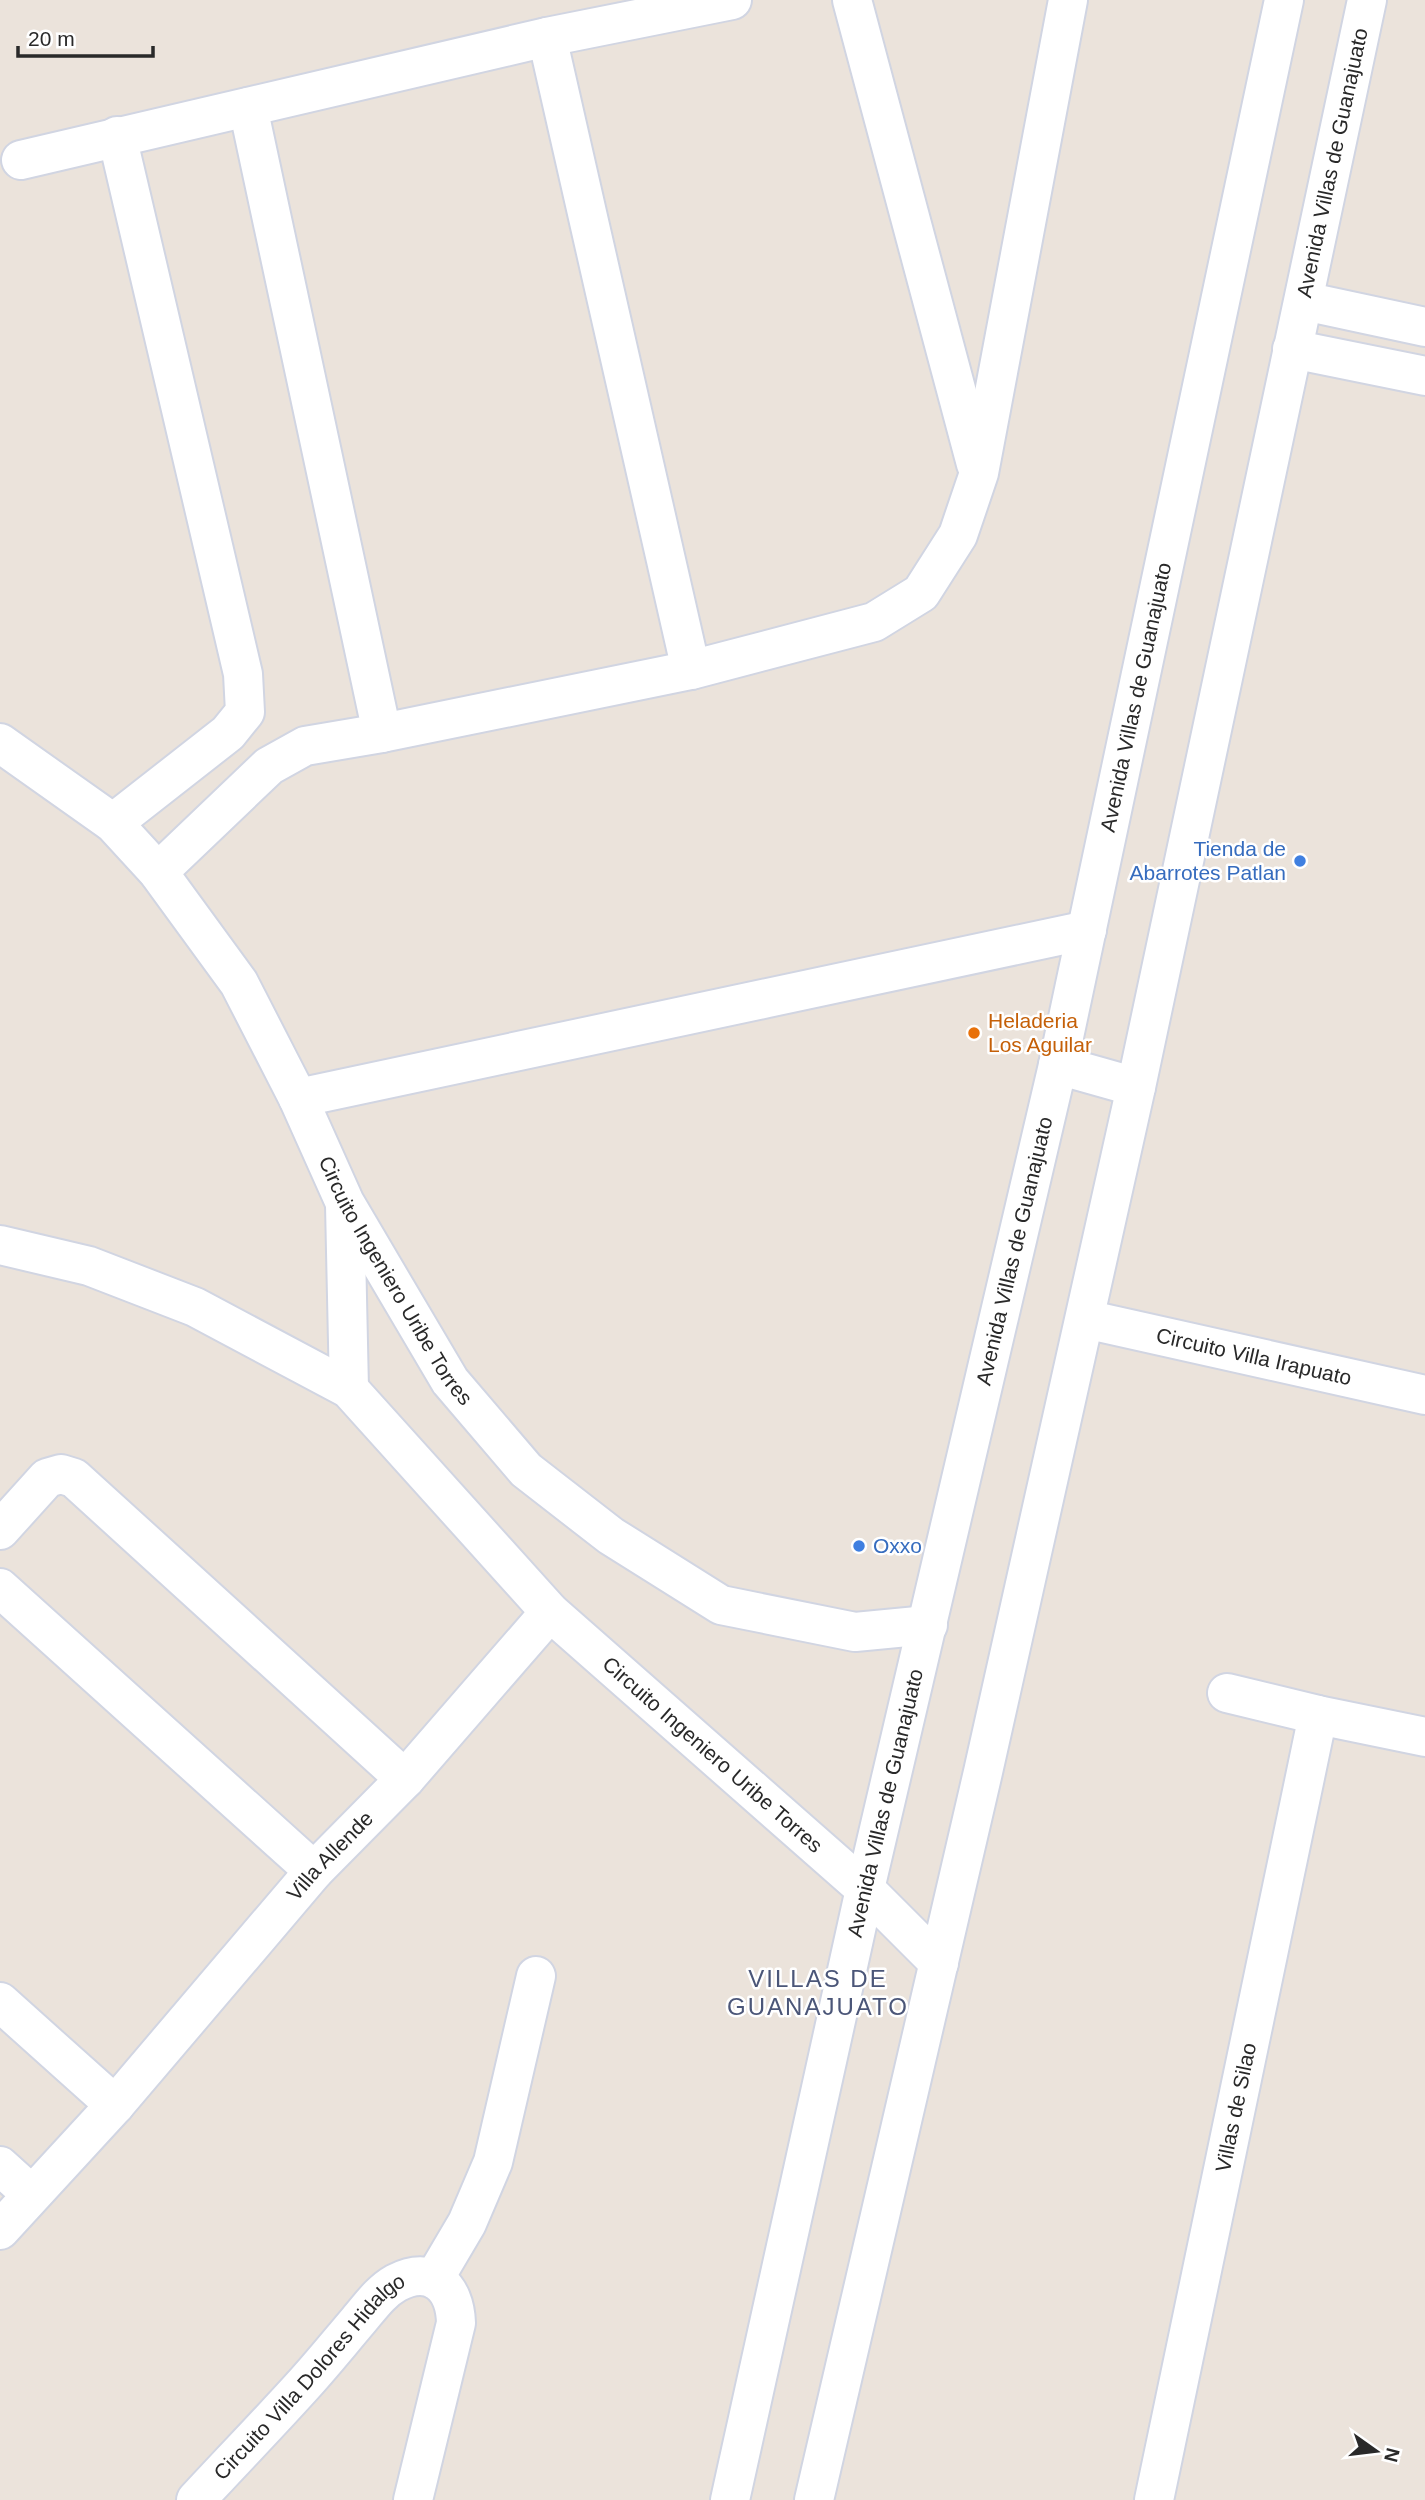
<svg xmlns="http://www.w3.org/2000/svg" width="1425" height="2500" font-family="Arial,sans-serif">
  <rect width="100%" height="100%" fill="#ebe3db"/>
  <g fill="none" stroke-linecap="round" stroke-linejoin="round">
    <g stroke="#d1d5e2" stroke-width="42">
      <g id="minor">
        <path d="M852,0L976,464"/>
        <path d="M547,37L691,670"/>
        <path d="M248,107L382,733"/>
        <path d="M21,160L547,37L732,0"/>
        <path d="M1304,301L1425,327"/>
        <path d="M1292,349L1425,376"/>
        <path id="s1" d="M0,743L113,823L158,872L239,983L298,1098L345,1203L450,1381L526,1470L611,1536L721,1605L855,1632L928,1625"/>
        <path d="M113,823L228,733L245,712L243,674L117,136"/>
        <path d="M158,872L269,766L305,746L382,733L691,670L874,622L921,593L958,535L979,473L1068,0"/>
        <path d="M1058,1065L1136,1087"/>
        <path d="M298,1098L1087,930"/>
        <path d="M345,1205L349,1389"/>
        <path id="s2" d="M0,1245L89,1266L195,1307L349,1389L550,1612L865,1889L939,1963"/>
        <path id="s3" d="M1085,1319L1425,1395"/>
        <path d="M0,1530L47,1478L61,1474L74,1478L405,1779"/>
        <path d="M0,1588L314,1871"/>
        <path d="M1227,1693L1318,1715L1425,1737"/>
        <path d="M0,2002L115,2105"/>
        <path d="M0,2166L31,2194"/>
        <path id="s4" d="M0,2230L115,2105L314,1871L405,1779L550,1612"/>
        <path d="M434,2279L467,2223L493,2162L536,1976"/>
        <path id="s5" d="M196,2500C232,2461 270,2422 306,2382C324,2362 341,2341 358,2321C370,2307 380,2292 396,2283C432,2264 455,2287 456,2323L413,2500"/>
        <path id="s6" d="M730,2500L865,1889L1058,1065L1284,0"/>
        <path id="s7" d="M814,2500L983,1772L1136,1087L1367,0"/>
        <path id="s8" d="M1154,2500L1318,1715"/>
      </g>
    </g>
    <use href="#minor" stroke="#fff" stroke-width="38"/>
  </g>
  <g fill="#3f7fe0" stroke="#fff" stroke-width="2.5">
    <circle cx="1300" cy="861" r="7"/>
    <circle cx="859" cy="1546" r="7"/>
  </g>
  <circle fill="#e8710a" stroke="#fff" stroke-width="2.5" cx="974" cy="1033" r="7"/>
  <g text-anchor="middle" stroke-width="5" stroke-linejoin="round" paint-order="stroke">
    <g font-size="21" fill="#292929" stroke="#fff">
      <text dy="7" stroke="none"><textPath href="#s7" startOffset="2394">Avenida Villas de Guanajuato</textPath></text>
      <text dy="7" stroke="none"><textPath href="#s6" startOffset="1848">Avenida Villas de Guanajuato</textPath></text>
      <text dy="7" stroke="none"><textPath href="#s6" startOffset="1281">Avenida Villas de Guanajuato</textPath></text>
      <text dy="7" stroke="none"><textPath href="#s1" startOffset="679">Circuito Ingeniero Uribe Torres</textPath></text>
      <text dy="7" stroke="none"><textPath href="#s3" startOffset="173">Circuito Villa Irapuato</textPath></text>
      <text dy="7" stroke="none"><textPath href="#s2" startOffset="896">Circuito Ingeniero Uribe Torres</textPath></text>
      <text dy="7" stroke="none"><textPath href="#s6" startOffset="714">Avenida Villas de Guanajuato</textPath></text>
      <text dy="7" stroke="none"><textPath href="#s4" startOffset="499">Villa Allende</textPath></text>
      <text dy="7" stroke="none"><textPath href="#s8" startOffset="401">Villas de Silao</textPath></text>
      <text dy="7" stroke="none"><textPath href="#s5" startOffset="168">Circuito Villa Dolores Hidalgo</textPath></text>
    </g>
    <g font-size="21" fill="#366cbe" stroke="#fff" text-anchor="end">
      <text x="1286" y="856">Tienda de<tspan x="1286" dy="24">Abarrotes Patlan</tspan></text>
      <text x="873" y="1553" text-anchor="start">Oxxo</text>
    </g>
    <g font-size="21" fill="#c56008" stroke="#fff" text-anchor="start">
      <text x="988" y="1028">Heladeria<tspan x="988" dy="24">Los Aguilar</tspan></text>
    </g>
    <g font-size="24" letter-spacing="2" fill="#4b5678" stroke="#fff">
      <text x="818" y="1987">VILLAS DE<tspan x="818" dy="28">GUANAJUATO</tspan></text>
    </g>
  </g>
  <g transform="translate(1376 2451) rotate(104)" stroke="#ffffff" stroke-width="5" paint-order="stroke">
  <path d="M0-5L12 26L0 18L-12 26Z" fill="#292929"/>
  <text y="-10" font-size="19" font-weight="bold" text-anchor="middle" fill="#292929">N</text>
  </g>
  <path d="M18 46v10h135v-10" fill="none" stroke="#292929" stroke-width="3.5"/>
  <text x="28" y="46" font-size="21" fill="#292929" stroke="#ffffff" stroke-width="5" paint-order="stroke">20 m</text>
</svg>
